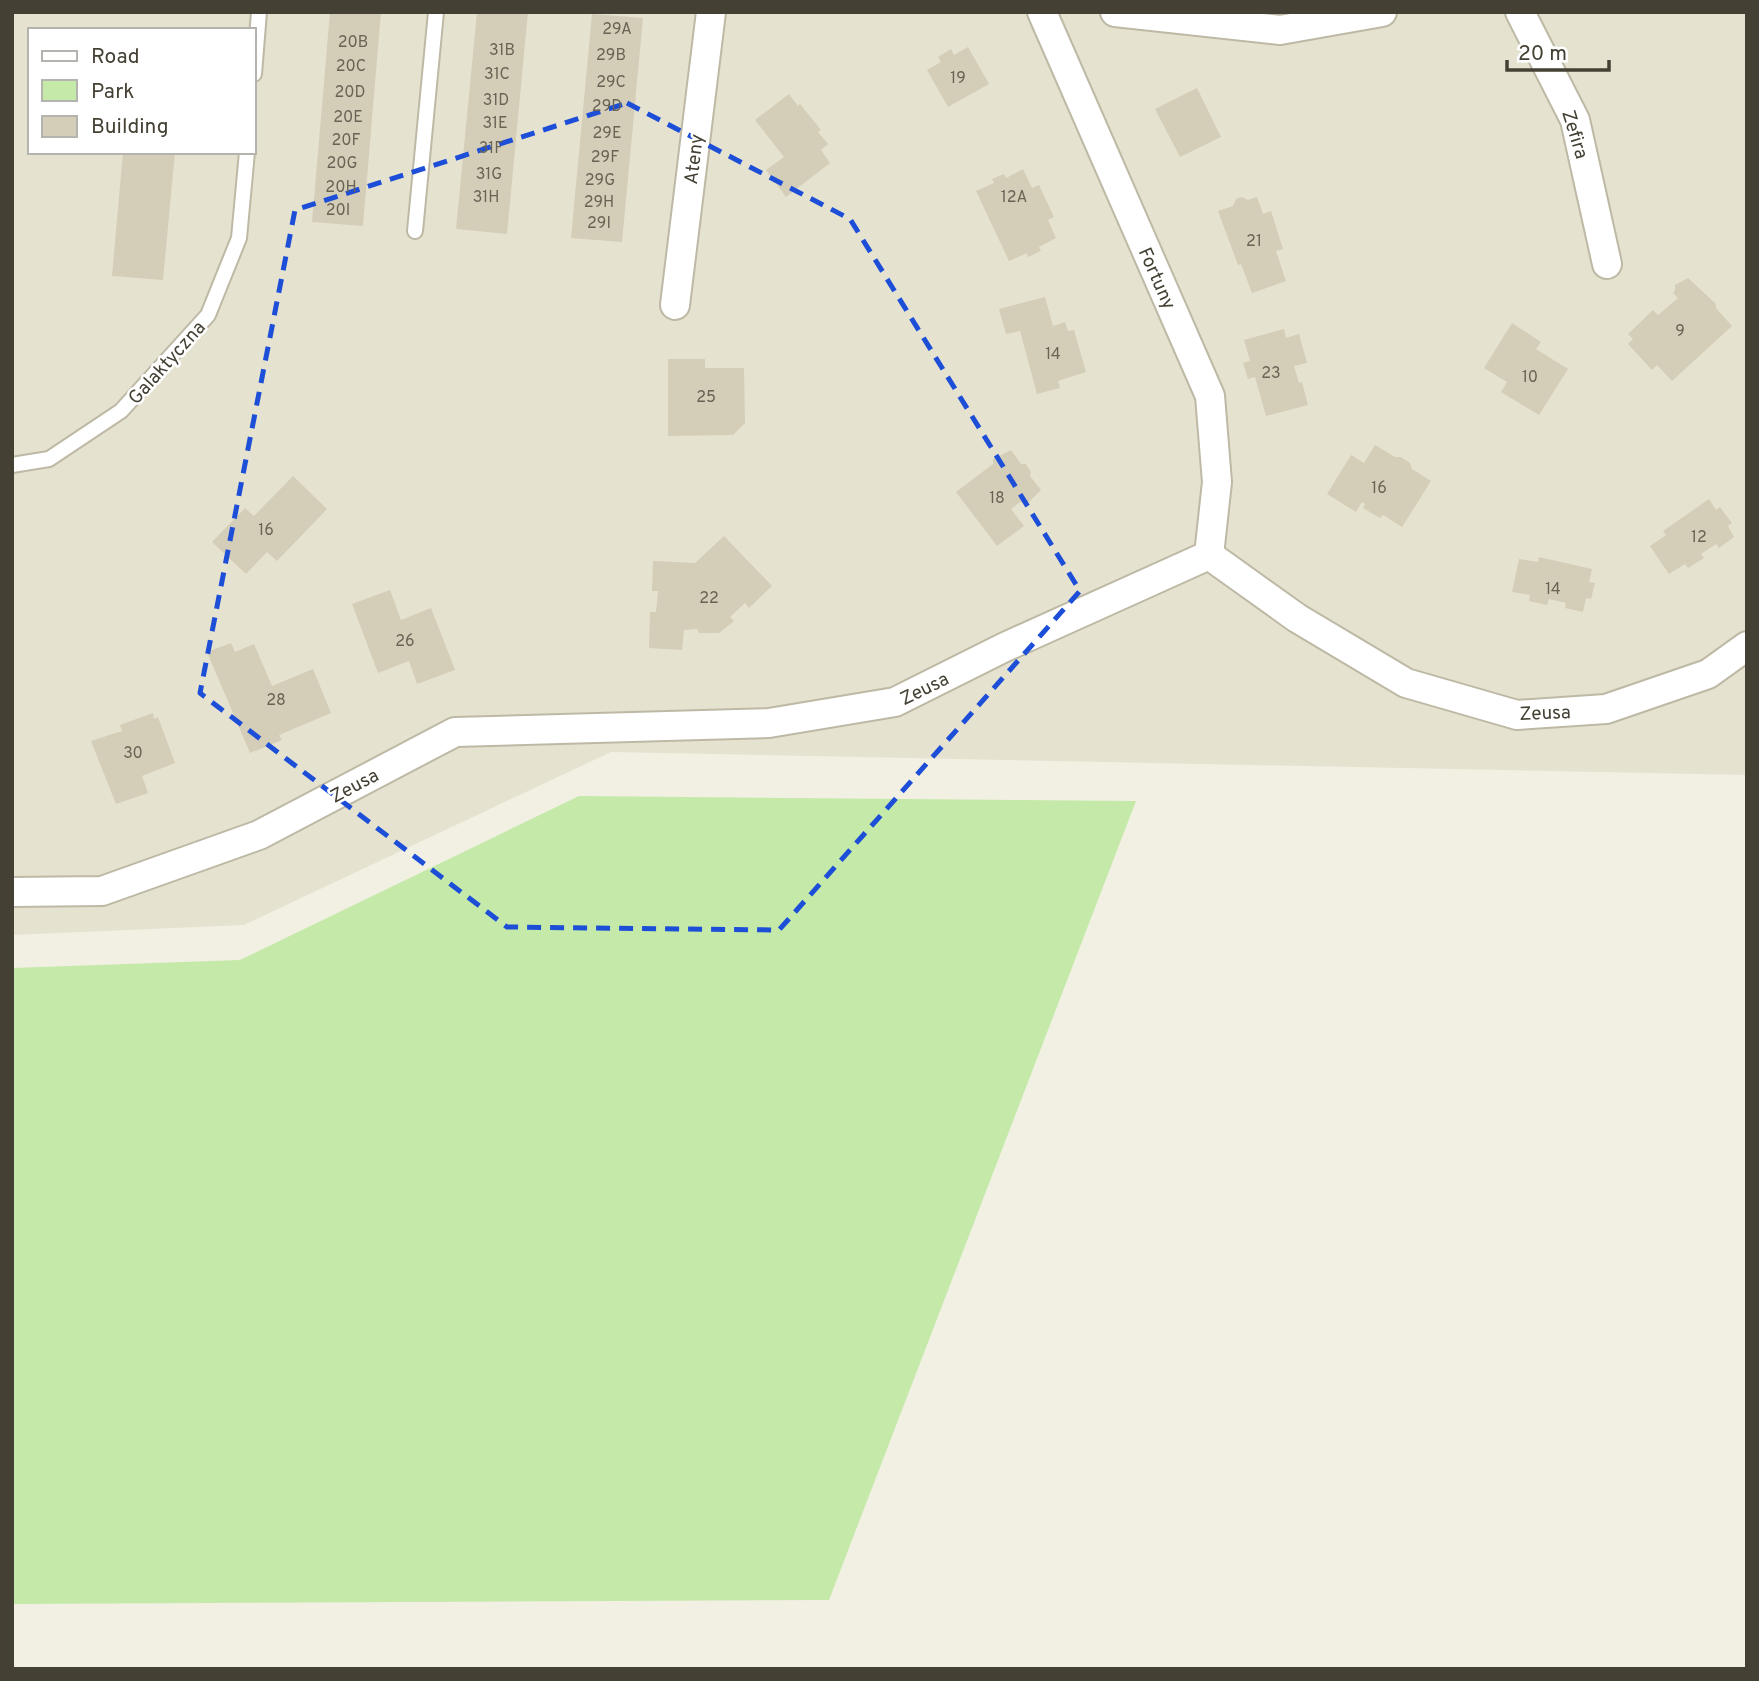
<svg xmlns="http://www.w3.org/2000/svg" width="1759" height="1681" font-family="Overpass,sans-serif">
  <rect width="100%" height="100%" fill="#f2f0e3"/>
  <path fill="#e6e2d0" fill-rule="evenodd" d="M12,12H1747V775L611,752L244,925L12,935ZM30,30H254V152H30Z"/>
  <path fill="#c4e9a9" d="M579,796L1136,801L829,1600L12,1604V968L240,960Z"/>
  <path fill="#d4cdb8" d="M330,12H381L363,226L312,222Z
    M477,12H528L507,234L456,229Z
    M592,14L643,18L622,242L571,238Z
    M968,47L989,84L948,107L927,70L941,62L938,57L951,49L954,55Z
    M1197,88L1221,137L1180,157L1155,109Z
    M789,94L798,106L800,104L821,130L818,132L828,144L821,150L830,163L786,197L766,170L784,157L755,120Z
    M123,152H175L163,280L112,276Z
    M1023,169L1032,188L1039,185L1054,217L1048,220L1056,238L1039,247L1041,251L1028,257L1027,253L1009,261L976,191L994,183L992,179L1004,174L1006,178Z
    M1242,197L1248,200L1257,197L1263,214L1271,211L1283,249L1276,251L1286,281L1252,293L1241,264L1238,265L1218,211L1233,206L1236,199Z
    M1688,278L1716,304V308L1732,326L1672,381L1657,365L1652,370L1628,344L1633,339L1628,334L1653,310L1658,315L1678,298L1673,293L1675,290V285Z
    M1045,297L1053,326L1065,322L1068,331L1074,330L1086,372L1058,381L1060,388L1037,394L1020,331L1006,334L999,309Z
    M1512,323L1541,342L1536,349L1568,369L1539,415L1501,392L1507,382L1484,368Z
    M1284,329L1286,338L1299,334L1307,363L1294,366L1299,383L1302,382L1308,405L1266,416L1255,377L1248,379L1243,363L1250,361L1244,340Z
    M668,359H705V368H744L745,423L733,435L668,436Z
    M1375,445L1395,457H1401L1410,463L1412,469L1431,481L1402,527L1383,515L1380,518L1363,508L1365,504L1362,502L1356,512L1327,494L1351,455L1364,463Z
    M1011,450L1021,464H1026L1031,472L1030,476L1041,490L1027,504L1020,502L1011,509L1024,526L997,546L956,492L993,464V459Z
    M293,476L327,509L277,561L267,552L246,574L212,542L245,508L254,516Z
    M1709,499L1716,510L1720,507L1732,523L1728,526L1734,537L1719,548L1716,544L1701,554L1704,558L1688,568L1685,564L1669,574L1650,546L1666,535L1663,531Z
    M724,536L772,586L749,608L745,603L730,617L734,621L719,633H699L697,629L684,630L682,650L649,648L650,612H656L658,591H652L653,561L695,563Z
    M1539,557L1592,569L1589,582L1595,583L1591,599L1586,598L1583,612L1565,608L1566,603L1549,599L1547,605L1529,601L1530,595L1512,592L1519,559L1538,562Z
    M390,590L401,620L431,608L455,670L417,684L409,661L378,673L352,604Z
    M231,643L235,652L254,644L272,686L313,669L331,713L279,735L282,740L250,753L207,652Z
    M153,713L154,719L158,717L175,763L142,776L148,793L116,804L91,741L122,731L120,725Z"/>
  <g fill="none" stroke-linecap="round" stroke-linejoin="round">
    <g stroke="#beb9a5" stroke-width="18">
      <path id="service" d="M254,74L259,12
        M415,231L436,12
        M12,465L49,459L121,411L208,315L239,238L247,152"/>
    </g>
    <g stroke="#beb9a5" stroke-width="32">
      <path id="minor" d="M1042,12L1210,396L1217,482L1209,555
        M1115,12L1280,30L1382,12
        M1520,12L1575,120L1607,264
        M675,305L711,12
        M1209,555L1297,618L1406,683L1517,715L1606,709L1708,674L1747,646
        M12,892L102,891L259,835L455,732L769,723L895,702L1005,647L1209,555"/>
    </g>
    <use href="#service" stroke="#fff" stroke-width="14"/>
    <use href="#minor" stroke="#fff" stroke-width="28"/>
  </g>
  <path fill="none" stroke="#1d4ed8" stroke-width="5" stroke-dasharray="14 9" stroke-linejoin="round" d="M627,103L850,219L1080,591L779,930L507,927L200,693L295,210Z"/>
  <g text-anchor="middle" stroke-width="5" stroke-linejoin="round" paint-order="stroke">
    <g font-size="16" fill="#686354">
      <text x="617" y="34">29A</text>
      <text x="353" y="47">20B</text>
      <text x="502" y="55">31B</text>
      <text x="611" y="60">29B</text>
      <text x="351" y="71">20C</text>
      <text x="497" y="79">31C</text>
      <text x="958" y="83">19</text>
      <text x="611" y="87">29C</text>
      <text x="350" y="97">20D</text>
      <text x="496" y="105">31D</text>
      <text x="607" y="111">29D</text>
      <text x="348" y="122">20E</text>
      <text x="495" y="128">31E</text>
      <text x="607" y="138">29E</text>
      <text x="346" y="145">20F</text>
      <text x="491" y="153">31F</text>
      <text x="605" y="162">29F</text>
      <text x="342" y="168">20G</text>
      <text x="489" y="179">31G</text>
      <text x="600" y="185">29G</text>
      <text x="341" y="192">20H</text>
      <text x="486" y="202">31H</text>
      <text x="1014" y="202">12A</text>
      <text x="599" y="207">29H</text>
      <text x="338" y="215">20I</text>
      <text x="599" y="228">29I</text>
      <text x="1254" y="246">21</text>
      <text x="1680" y="336">9</text>
      <text x="1053" y="359">14</text>
      <text x="1271" y="378">23</text>
      <text x="1530" y="382">10</text>
      <text x="706" y="402">25</text>
      <text x="1379" y="493">16</text>
      <text x="997" y="503">18</text>
      <text x="266" y="535">16</text>
      <text x="1699" y="542">12</text>
      <text x="1553" y="594">14</text>
      <text x="709" y="603">22</text>
      <text x="405" y="646">26</text>
      <text x="276" y="705">28</text>
      <text x="133" y="758">30</text>
    </g>
    <g font-size="19" fill="#444033" stroke="#fff">
      <text transform="translate(1576 134) rotate(73)" y="7">Zefira</text>
      <text transform="translate(693 159) rotate(-83)" y="7">Ateny</text>
      <text transform="translate(1158 278) rotate(66)" y="7">Fortuny</text>
      <text transform="translate(166 362) rotate(-48)" y="7">Galaktyczna</text>
      <text transform="translate(924 688) rotate(-26)" y="7">Zeusa</text>
      <text transform="translate(1545 712) rotate(-2)" y="7">Zeusa</text>
      <text transform="translate(354 785) rotate(-28)" y="7">Zeusa</text>
    </g>
  </g>
  <rect width="1759" height="1681" fill="none" stroke="#444033" stroke-width="28"/>
  <rect x="28" y="28" width="228" height="126" fill="#ffffff" stroke="#b4b3ad" stroke-width="2"/>
  <rect x="42" y="51" width="35" height="10" fill="#ffffff" stroke="#b4b3ad" stroke-width="2"/>
  <text x="91" y="63" font-size="21" fill="#444033">Road</text>
  <rect x="42" y="80" width="35" height="21" fill="#c4e9a9" stroke="#b4b3ad" stroke-width="2"/>
  <text x="91" y="98" font-size="21" fill="#444033">Park</text>
  <rect x="42" y="116" width="35" height="21" fill="#d4cdb8" stroke="#b4b3ad" stroke-width="2"/>
  <text x="91" y="133" font-size="21" fill="#444033">Building</text>
  <path d="M1507 60v10h102v-10" fill="none" stroke="#444033" stroke-width="3.5"/>
  <text x="1518" y="60" font-size="21" fill="#444033" stroke="#ffffff" stroke-width="5" paint-order="stroke">20 m</text>
</svg>
